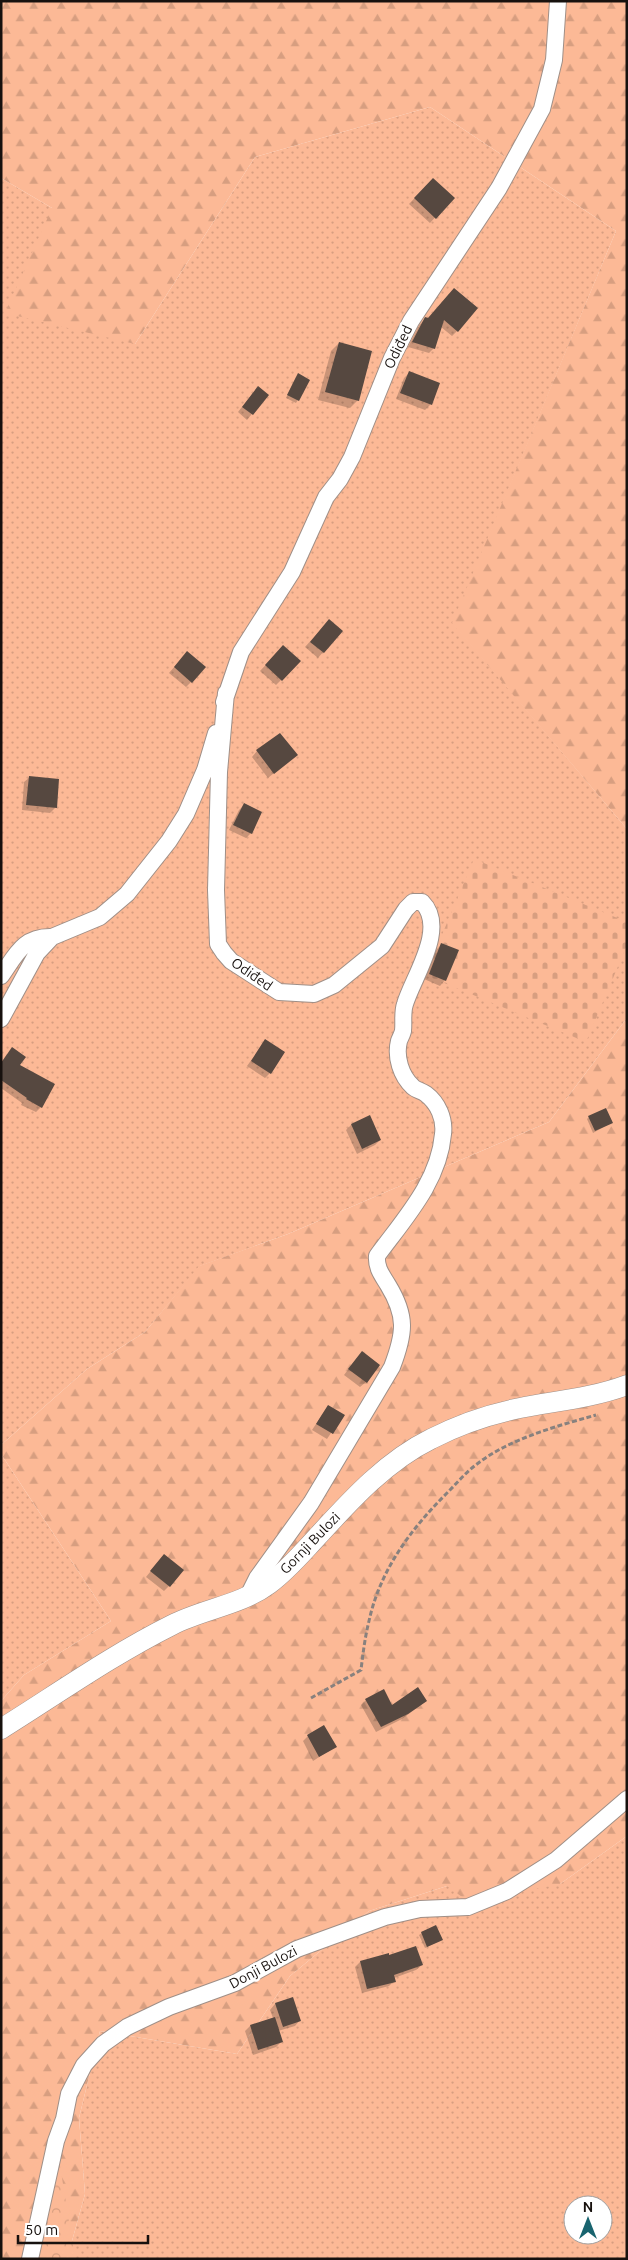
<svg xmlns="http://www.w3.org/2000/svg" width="628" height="2260" font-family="Ubuntu,sans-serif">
  <defs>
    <pattern id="grass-dots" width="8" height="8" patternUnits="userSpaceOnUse" patternTransform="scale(1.25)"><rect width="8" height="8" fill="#fcb996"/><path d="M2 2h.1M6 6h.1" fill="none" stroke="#d79e80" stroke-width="1.8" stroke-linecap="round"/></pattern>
    <pattern id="forest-firs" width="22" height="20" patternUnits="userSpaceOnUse" patternTransform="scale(1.25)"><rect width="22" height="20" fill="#fcb996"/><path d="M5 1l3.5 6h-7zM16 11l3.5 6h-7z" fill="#d79e80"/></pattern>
    <pattern id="cemetery-stones" width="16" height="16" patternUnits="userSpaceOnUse" patternTransform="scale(1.25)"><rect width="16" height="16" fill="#fcb996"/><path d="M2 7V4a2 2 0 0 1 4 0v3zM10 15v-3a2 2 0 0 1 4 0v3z" fill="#d79e80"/></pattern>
    <pattern id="park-crowns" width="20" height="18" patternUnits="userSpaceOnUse" patternTransform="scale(1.25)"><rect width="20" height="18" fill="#fcb996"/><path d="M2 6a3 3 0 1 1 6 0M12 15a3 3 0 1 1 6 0" fill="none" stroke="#d79e80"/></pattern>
  </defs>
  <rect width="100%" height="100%" fill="#fdf6f2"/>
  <path fill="url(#grass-dots)" fill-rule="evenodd" d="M430,107L616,231L453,623L627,829V1018L549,1122L288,1234L200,1266L145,1332L87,1369L1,1445V178L52,208L135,344L255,157Z
    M1,1454L111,1621L24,1675L1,1701Z
    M627,1836V2259H67L85,2194L79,2118L100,2031L237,2054L290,1976L369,1911L447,1886L560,1884ZM573,2205H603V2235H573Z"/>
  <path fill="url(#forest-firs)" d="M1,1H627V829L452,623L616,231L430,107L255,157L135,344L5,313L52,208L1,178Z
    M627,1018V1836L560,1884L469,1902L447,1886L369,1911L290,1976L237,2054L100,2031L79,2118L85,2194L67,2259H1V1701L24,1675L111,1621L1,1454V1445L87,1369L145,1332L199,1266L288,1234L549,1122Z"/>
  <path fill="url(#cemetery-stones)" d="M474,859L627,922V945L586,1042L425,975Z"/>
  <path fill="url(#park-crowns)" d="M59,2159L75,2259H33L53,2195Z"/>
  <path fill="#0003" d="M433,179L453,198L430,223L409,204Z
    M449,294L457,331L452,336L441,327L434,348L429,353L408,347L420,324L428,320Z
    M339,343L358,400L350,408L318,400L331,351Z
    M409,373L438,384L430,405L425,410L396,399L404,378Z
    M296,377L309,380L296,403L286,398Z
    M253,393L267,395L247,420L238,412Z
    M324,626L341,631L318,658L305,647Z
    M278,652L281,680L276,685L260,671Z
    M182,658L191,682L186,687L169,673Z
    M257,751L296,755L268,778L252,757Z
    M30,777L55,808L50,813L22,810L24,782Z
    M244,805L251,833L246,838L229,830L239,810Z
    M441,945L445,980L440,986L424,979L436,950Z
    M265,1041L270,1073L265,1078L247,1066Z
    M7,1054L18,1066L41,1107L36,1112L21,1105L22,1103L1,1088V1063Z
    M369,1117L380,1140L375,1145L357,1154L346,1130L351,1125Z
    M589,1117L611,1123L593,1133L587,1119Z
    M357,1358L366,1382L360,1387L344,1375Z
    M328,1406L343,1415L327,1439L312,1430Z
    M159,1561L169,1586L164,1591L146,1577Z
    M366,1700L392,1707L426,1701L402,1719L376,1732L361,1705Z
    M308,1736L335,1747L313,1761L303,1741Z
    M422,1933L441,1940L425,1948L419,1935Z
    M388,1955L422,1965L416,1970L394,1978V1981L389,1986L362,1993L355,1967L360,1962Z
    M292,1998L300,2020L295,2026L278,2031L281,2042L276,2047L253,2055L245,2031L250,2026L273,2018L270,2010L275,2004Z"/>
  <path fill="#564840" d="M433,178L455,198L436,219L414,198Z
    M454,288L478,308L458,332L444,320L435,349L412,342L425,317L428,318Z
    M339,342L372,351L359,401L325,392Z
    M409,371L440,383L432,405L400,393Z
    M298,373L310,380L299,401L287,395Z
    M258,386L269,395L253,415L242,407Z
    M329,619L343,631L324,653L310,642Z
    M283,645L301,661L282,681L265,665Z
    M187,651L206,667L192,683L174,667Z
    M280,733L298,755L274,774L256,750Z
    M29,776L59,779L57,808L26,805Z
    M244,803L262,812L252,834L233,825Z
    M441,943L459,950L446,981L429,974Z
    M265,1039L285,1052L271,1074L251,1061Z
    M12,1047L26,1057L20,1065L55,1084L42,1108L26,1099L27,1098L1,1080V1063Z
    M606,1108L613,1123L595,1131L588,1116Z
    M370,1115L381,1140L362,1149L351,1124Z
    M362,1351L380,1365L367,1383L348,1369Z
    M328,1405L345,1415L333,1434L316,1424Z
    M164,1554L184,1570L170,1587L150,1571Z
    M418,1687L427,1701L408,1714L381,1727L365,1699L384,1689L392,1705Z
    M324,1725L337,1747L319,1757L307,1735Z
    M436,1925L443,1940L427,1947L421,1932Z
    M416,1946L423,1965L394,1975L396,1982L367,1989L360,1961L389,1953V1955Z
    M293,1997L301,2021L283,2027L275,2003Z
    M275,2017L283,2042L258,2050L250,2025Z"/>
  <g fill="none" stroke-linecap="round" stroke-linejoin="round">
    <g stroke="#9f8f87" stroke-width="18">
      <path id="minor" d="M226,693L219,772L216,890L218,944L224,953L231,961L279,992L314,994L334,985L382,946L406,909L413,902H422C448,928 413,977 405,1004C402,1013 404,1022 403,1031C402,1035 400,1038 399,1041C395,1057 401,1076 413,1087C416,1090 422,1091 426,1094C438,1103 445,1119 443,1134C439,1182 404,1219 377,1256C376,1268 382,1275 388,1285C407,1316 405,1333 392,1367L311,1503L257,1578L248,1596
        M224,702L241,652L292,572L326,497L340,479L352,457L392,358L411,321L499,188L542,109L554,60L558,1
        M1,976C16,955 23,936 52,937
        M1,1019L37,953L52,937L100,917L127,894L169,841L186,814L205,770L216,733
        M30,2259L56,2141L64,2119L69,2094L84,2065L103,2044L127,2027L169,2007L235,1983L297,1949L385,1917L420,1909L468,1907L507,1891L556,1860L627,1799"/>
    </g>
    <g stroke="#9f8f87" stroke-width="21">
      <path id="tertiary" d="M1,1729C57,1694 112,1655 172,1625C203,1609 241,1605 269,1584C287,1571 302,1553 317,1537C350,1501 386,1461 431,1439C458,1425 490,1414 520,1408C556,1401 592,1398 627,1385"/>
    </g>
    <path stroke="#88817e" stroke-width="3" stroke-dasharray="5 2.5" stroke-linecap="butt" d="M311,1698L361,1670C363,1653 365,1637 369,1621C380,1570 411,1529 447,1493C457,1483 466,1472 477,1464C509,1439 557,1426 596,1415"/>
    <use href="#minor" stroke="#fff" stroke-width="16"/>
    <use href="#tertiary" stroke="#fff" stroke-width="20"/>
  </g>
  <g text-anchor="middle" stroke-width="5" stroke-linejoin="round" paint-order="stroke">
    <g font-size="14" fill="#17110e" stroke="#fff">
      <text transform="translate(398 347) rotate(-64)" y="5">Odiđed</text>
      <text transform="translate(252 974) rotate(35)" y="5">Odiđed</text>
      <text transform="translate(310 1543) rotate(-46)" y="5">Gornji Bulozi</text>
      <text transform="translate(263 1967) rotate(-28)" y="5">Donji Bulozi</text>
    </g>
  </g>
  <rect width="628" height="2260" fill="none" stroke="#17110e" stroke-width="5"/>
  <g transform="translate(588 2220)"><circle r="24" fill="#ffffff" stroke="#a2a09f"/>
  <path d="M0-4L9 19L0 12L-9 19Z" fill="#19646f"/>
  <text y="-8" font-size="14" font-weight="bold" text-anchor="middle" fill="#17110e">N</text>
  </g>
  <path d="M18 2235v8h130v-8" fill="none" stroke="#17110e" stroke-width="2.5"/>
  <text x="25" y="2235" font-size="15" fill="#17110e" stroke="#ffffff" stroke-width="4" paint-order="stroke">50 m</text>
</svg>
